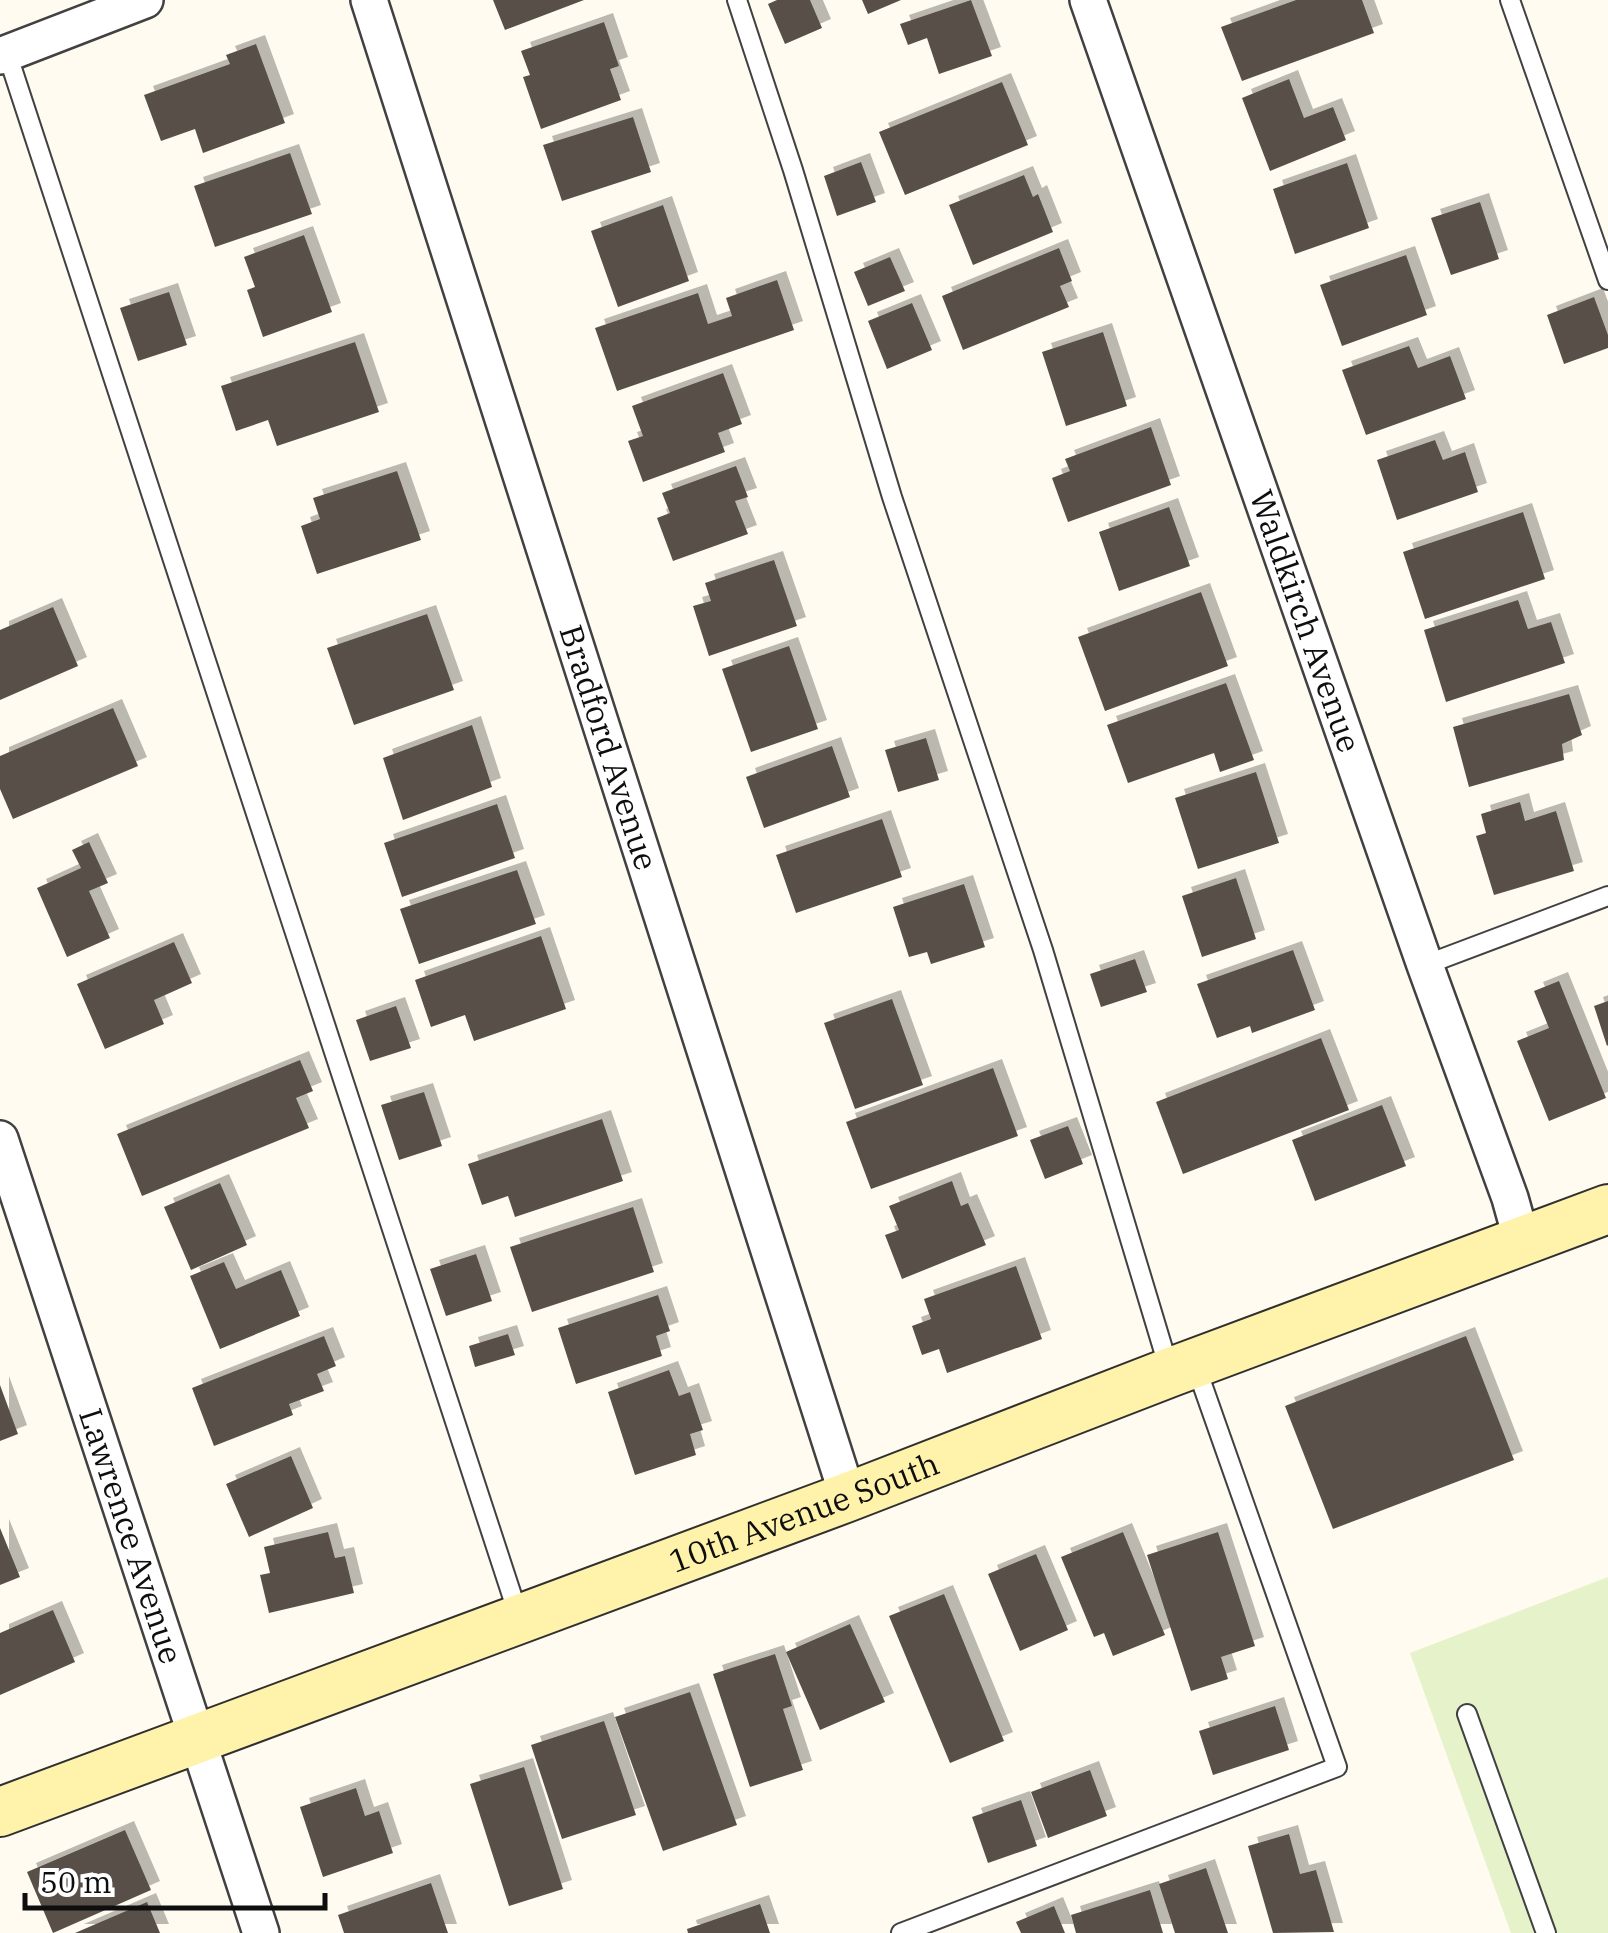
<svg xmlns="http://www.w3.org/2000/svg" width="1608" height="1933" font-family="'IBM Plex Serif',serif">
  <defs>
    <filter id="shadow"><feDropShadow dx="9" dy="-9" stdDeviation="0" flood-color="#0004"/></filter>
  </defs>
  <rect width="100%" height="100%" fill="#fffbf0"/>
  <path fill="#e6f2c9" d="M1608,1577V1933H1511L1410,1653Z"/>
  <path fill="#584f4a" filter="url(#shadow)" d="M493,0H584L505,30Z
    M777,0H810L822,28L785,44L768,4Z
    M862,0H901L868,14Z
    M971,0L992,56L939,74L927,38L908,45L900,24Z
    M1296,0H1362L1374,33L1242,81L1221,27Z
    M604,22L619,66L610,69L621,100L541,129L523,77L530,75L521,51Z
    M256,44L285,123L203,153L195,129L161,141L144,95L230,64L226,55Z
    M1289,79L1304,118L1333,107L1346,140L1270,171L1242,98Z
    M1002,82L1028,145L905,195L879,132Z
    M633,117L651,172L562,201L543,145Z
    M290,153L312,214L215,247L194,186Z
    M861,162L876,202L837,216L824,176Z
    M1347,163L1369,228L1295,254L1273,189Z
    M1024,175L1033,197L1038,194L1053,232L973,265L949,205Z
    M1480,202L1499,259L1451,275L1431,218Z
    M663,205L689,281L618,307L591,231Z
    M304,235L332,312L263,337L247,290L255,287L244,257Z
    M1059,248L1072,281L1060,286L1069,307L963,350L942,296Z
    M1406,255L1427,315L1342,346L1320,285Z
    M890,257L905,291L868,306L854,272Z
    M777,280L794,330L617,391L595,328L698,293L708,324L732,316L726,298Z
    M169,292L187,345L138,361L120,308Z
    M1594,297L1608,335V348L1564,364L1547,315Z
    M912,303L932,350L887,369L868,321Z
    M1103,332L1127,406L1066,426L1042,352Z
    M355,342L379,412L277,446L268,420L236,431L221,386Z
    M1409,346L1418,368L1450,356L1466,399L1366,435L1342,370Z
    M723,373L742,424L718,433L725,452L643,482L628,441L643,436L632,406Z
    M1151,427L1171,485L1068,522L1052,478L1070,471L1065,459Z
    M1435,440L1443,460L1465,452L1478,492L1397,520L1377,460Z
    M736,466L748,497L735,501L748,534L673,561L657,518L670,513L662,493Z
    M397,471L421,540L317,574L301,526L320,519L313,498Z
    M1169,507L1190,566L1119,591L1099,532Z
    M1523,512L1545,579L1425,619L1403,552Z
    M774,560L797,626L709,656L693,606L711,601L705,583Z
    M1201,592L1228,666L1105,711L1078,637Z
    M1518,600L1528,629L1551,622L1565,663L1446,702L1424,630Z
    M53,607L78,666L0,700V630Z
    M427,614L454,690L354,725L327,648Z
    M789,646L818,729L751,752L722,669Z
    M1226,683L1254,760L1220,772L1214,753L1128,783L1107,725Z
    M1569,694L1582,735L1562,744L1564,760L1469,787L1453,727Z
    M113,708L138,766L13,819L0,789V756Z
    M472,725L492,787L403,820L383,758Z
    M926,738L939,780L898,792L885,750Z
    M832,746L850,797L764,828L746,777Z
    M1256,772L1279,843L1198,869L1175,798Z
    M1520,802L1525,821L1556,811L1574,871L1494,895L1476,836L1486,833L1481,814Z
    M497,804L515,858L402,897L384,843Z
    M882,819L902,877L796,913L776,855Z
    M89,842L108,883L89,891L110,938L67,957L37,888L81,868L72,850Z
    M517,870L536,924L419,964L400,909Z
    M1236,878L1256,939L1202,957L1182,896Z
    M964,884L985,947L931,964L927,952L909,957L893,907Z
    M541,936L566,1009L474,1041L465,1015L431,1027L415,980Z
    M174,942L192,983L154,1000L164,1024L105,1049L77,984Z
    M1293,950L1315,1010L1252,1033L1250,1026L1217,1038L1197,984Z
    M1135,959L1147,992L1101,1007L1090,974Z
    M1559,981L1606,1098L1549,1121L1517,1041L1549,1028L1534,991Z
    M892,999L923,1085L855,1109L824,1023Z
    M1608,1001V1045L1607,1046L1594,1006Z
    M396,1006L411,1048L370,1061L356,1020Z
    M1321,1038L1349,1110L1183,1174L1156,1102Z
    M300,1060L313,1091L296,1098L309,1128L142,1196L117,1134Z
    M993,1068L1018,1136L871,1189L846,1122Z
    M424,1092L442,1146L399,1160L381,1105Z
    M1382,1105L1406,1166L1315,1201L1292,1140Z
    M602,1119L623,1181L515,1217L508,1196L482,1205L468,1164Z
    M1068,1126L1083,1164L1045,1179L1030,1140Z
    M952,1181L961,1206L968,1203L986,1245L902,1279L885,1235L899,1230L889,1206Z
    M220,1183L247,1245L191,1270L164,1207Z
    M633,1207L654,1272L532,1312L510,1247Z
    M476,1254L492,1301L446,1316L430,1269Z
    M224,1262L236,1289L281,1270L300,1316L220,1349L190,1276Z
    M1016,1266L1042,1339L947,1373L939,1349L922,1355L912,1326L931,1319L924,1299Z
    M658,1295L670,1331L656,1336L662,1356L576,1384L558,1328Z
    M508,1334L515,1355L475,1367L469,1346Z
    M324,1336L336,1366L317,1374L324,1391L289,1404L293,1415L214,1446L192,1388Z
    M1466,1336L1514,1460L1333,1529L1285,1406Z
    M669,1370L679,1396L690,1392L703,1430L690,1434L696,1455L635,1475L608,1392Z
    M0,1385L18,1434L0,1441Z
    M291,1456L313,1508L249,1537L226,1484Z
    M0,1528L20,1577L0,1585Z
    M328,1532L335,1558L345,1556L354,1593L269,1613L260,1575L270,1573L264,1547Z
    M1123,1532L1165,1635L1113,1656L1104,1633L1094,1637L1061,1557Z
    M1218,1532L1255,1646L1221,1657L1228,1679L1191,1691L1147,1555Z
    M1036,1554L1068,1630L1020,1651L988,1574Z
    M944,1594L1004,1741L950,1763L889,1616Z
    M53,1610L75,1662L0,1695V1633Z
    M850,1624L885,1702L820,1730L786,1652Z
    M775,1654L792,1706L783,1709L803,1770L750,1787L713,1674Z
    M690,1692L737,1825L663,1851L615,1717Z
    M1275,1706L1289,1750L1213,1775L1199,1731Z
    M604,1721L636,1815L562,1839L531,1745Z
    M524,1767L563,1889L509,1906L470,1784Z
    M1090,1770L1107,1816L1048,1838L1031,1792Z
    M356,1788L365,1816L379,1811L393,1853L323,1877L300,1807Z
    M1021,1800L1037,1846L988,1863L972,1817Z
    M125,1830L151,1890L53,1933L27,1872Z
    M1289,1834L1300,1874L1316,1870L1334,1932L1273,1933L1248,1846Z
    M1206,1868L1228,1933H1175L1159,1884Z
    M431,1883L448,1933H344L338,1915Z
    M1150,1890L1163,1933H1076L1071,1915Z
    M147,1902L160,1933H75Z
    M760,1904L770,1933H688L687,1929Z
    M1054,1906L1065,1933H1021L1016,1922Z"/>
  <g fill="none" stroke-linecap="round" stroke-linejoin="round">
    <g stroke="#414141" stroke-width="22">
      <path id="lane" d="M737,0L793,170L892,497L1043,950L1170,1372
        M1510,0L1608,280
        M7,53L520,1620
        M1425,965L1608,896
        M1467,1714L1546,1933
        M901,1933L1337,1767L1195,1364"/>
    </g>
    <g stroke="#414141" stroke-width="40">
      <g id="street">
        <path id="s1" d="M369,0L848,1497"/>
        <path id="s2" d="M1088,0L1425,965L1510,1198L1522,1241"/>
        <path d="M0,56L145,0"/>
        <path id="s3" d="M0,1139L261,1933"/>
      </g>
    </g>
    <g stroke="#303030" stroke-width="52">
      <g id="secondary">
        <path id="s4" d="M0,1812L848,1497L1171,1372L1608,1209"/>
      </g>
    </g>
    <use href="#lane" stroke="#fff" stroke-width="18"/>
    <use href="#street" stroke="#fff" stroke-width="35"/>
    <use href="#secondary" stroke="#fff2ab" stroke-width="48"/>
  </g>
  <g text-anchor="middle" stroke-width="10" stroke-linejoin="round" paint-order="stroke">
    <g font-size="32" fill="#0e0e0e" stroke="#fff">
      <text dy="11" stroke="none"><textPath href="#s2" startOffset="658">Waldkirch Avenue</textPath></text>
      <text dy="11" stroke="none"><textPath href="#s1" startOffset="785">Bradford Avenue</textPath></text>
      <text dy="11" stroke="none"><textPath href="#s4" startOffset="858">10th Avenue South</textPath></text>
      <text dy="11" stroke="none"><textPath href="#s3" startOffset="418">Lawrence Avenue</textPath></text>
    </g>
  </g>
  <path d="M25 1893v15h300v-15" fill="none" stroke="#0e0e0e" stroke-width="5"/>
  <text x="40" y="1893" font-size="30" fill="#0e0e0e" stroke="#ffffff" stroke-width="8" paint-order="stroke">50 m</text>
</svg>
